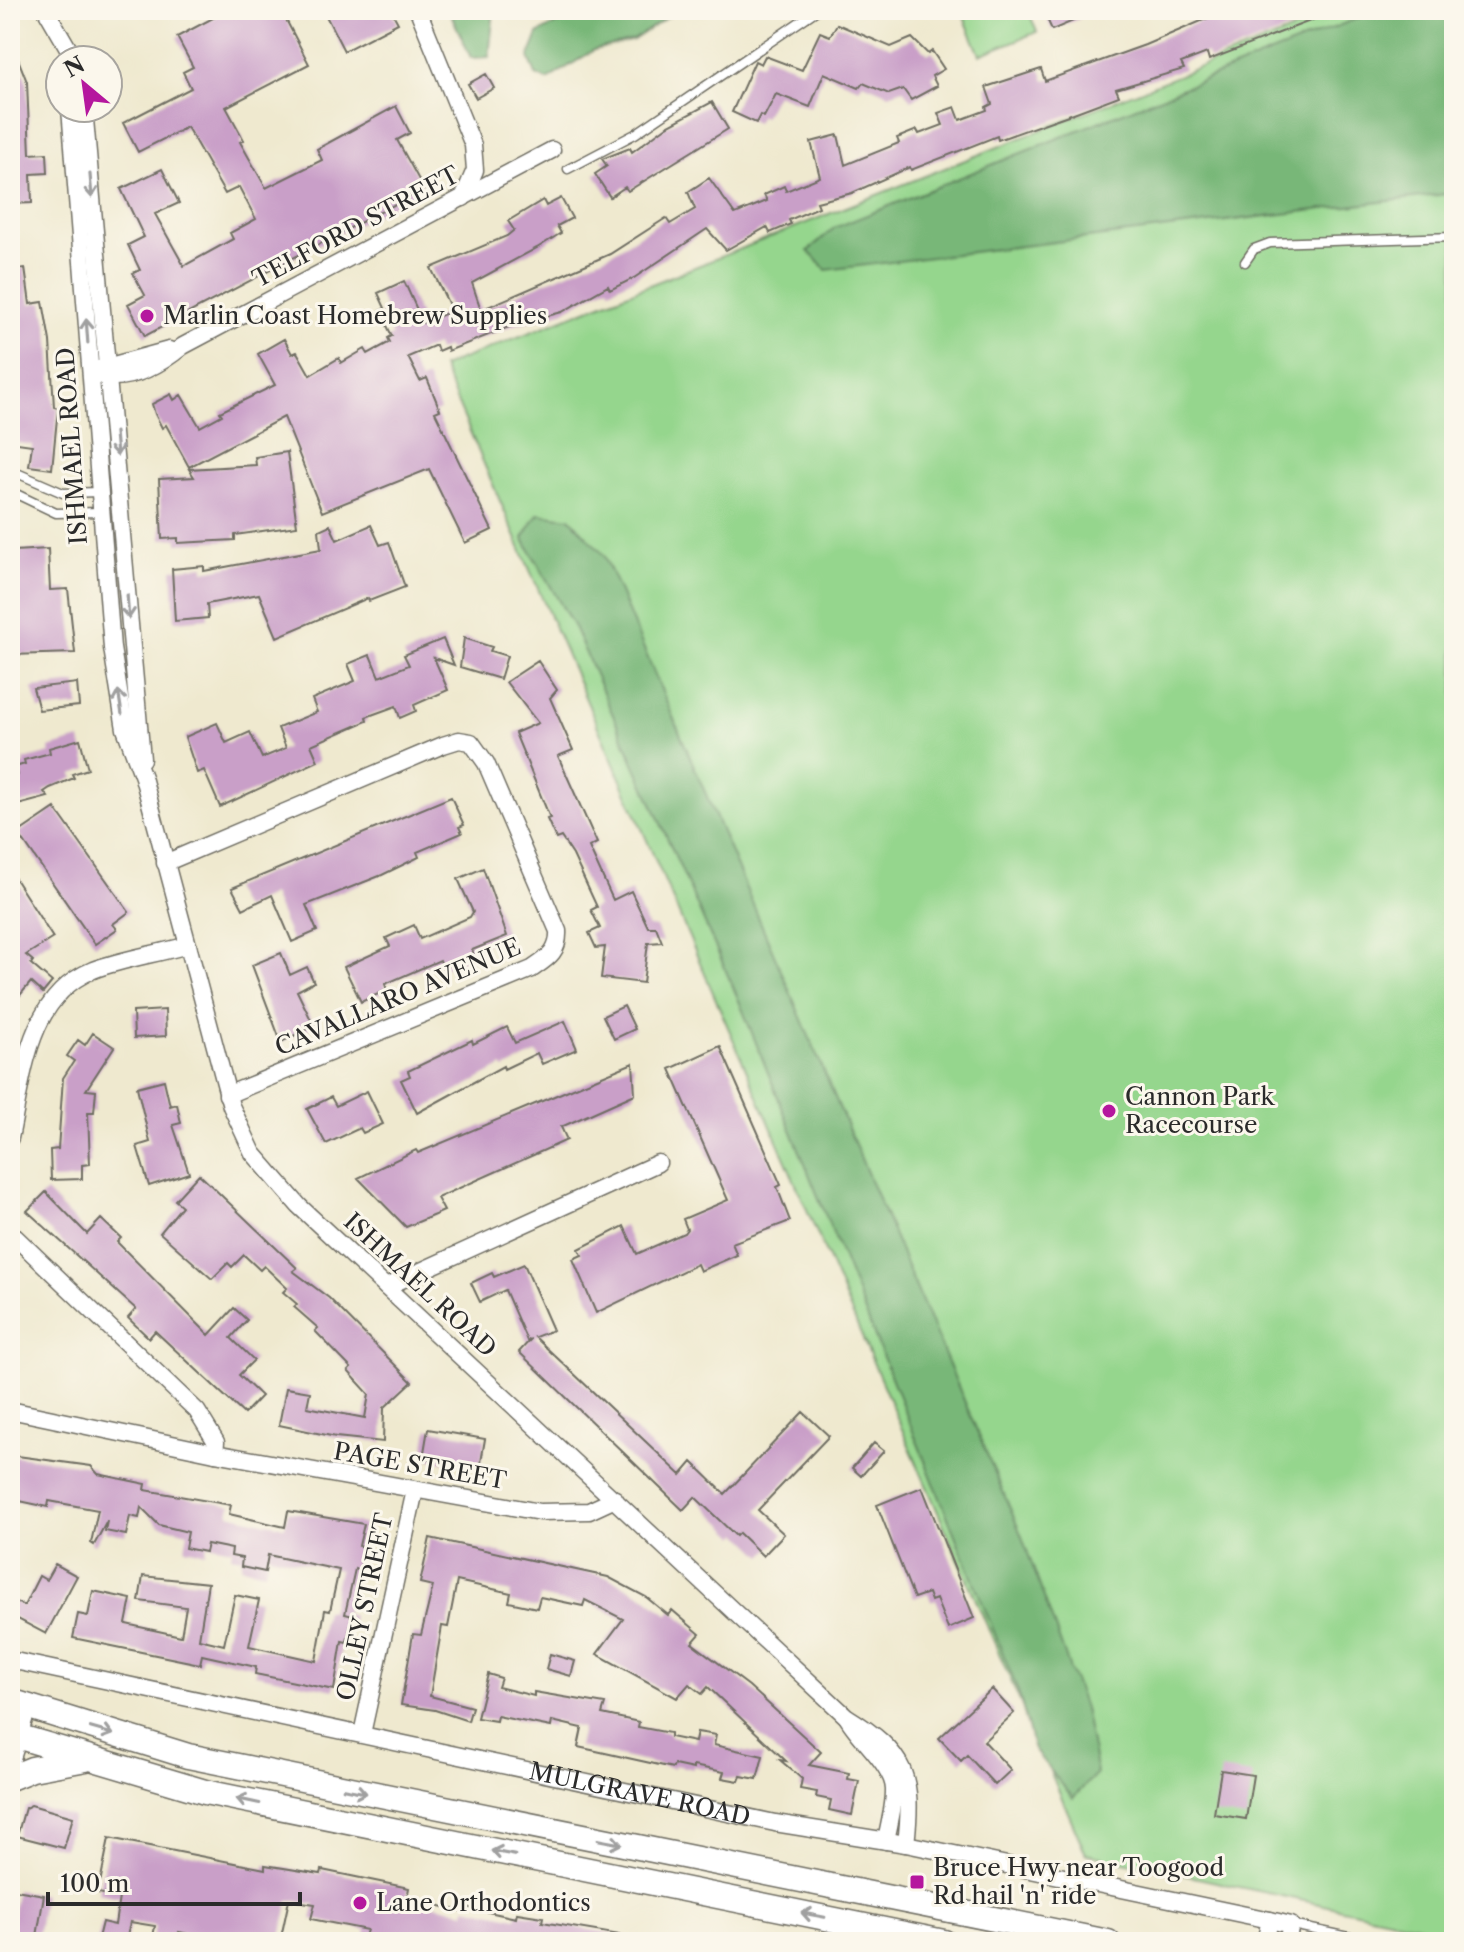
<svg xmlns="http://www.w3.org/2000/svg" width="1464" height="1952" font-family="'Libre Caslon Text',serif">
  <rect width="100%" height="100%" fill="#fbf7ec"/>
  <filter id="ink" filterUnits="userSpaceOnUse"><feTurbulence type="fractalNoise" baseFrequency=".0125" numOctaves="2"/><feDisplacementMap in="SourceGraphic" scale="16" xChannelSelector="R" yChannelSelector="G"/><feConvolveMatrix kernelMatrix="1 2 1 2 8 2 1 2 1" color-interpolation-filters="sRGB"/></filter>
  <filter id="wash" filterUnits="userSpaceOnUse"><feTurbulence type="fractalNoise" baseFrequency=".006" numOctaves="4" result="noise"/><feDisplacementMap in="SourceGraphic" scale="32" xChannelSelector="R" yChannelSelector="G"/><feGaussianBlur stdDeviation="1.8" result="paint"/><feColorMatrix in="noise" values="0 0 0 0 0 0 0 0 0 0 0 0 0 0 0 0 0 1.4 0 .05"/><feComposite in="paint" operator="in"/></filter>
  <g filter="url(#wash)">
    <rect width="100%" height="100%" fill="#efe9cf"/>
    <path fill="#95d68d" stroke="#60805c" stroke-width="2" d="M961,10H1028L1037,32L980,55Z
      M1344,10H1454V1933L1086,1854L442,367Z"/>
    <path fill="#78b778" stroke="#527152" stroke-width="2" d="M449,10H494L489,57L471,58Z
      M581,10H678L633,40L594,50L547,80L536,75L529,57L538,34Z
      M1378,10H1454V193L826,270L808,251L834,228Z
      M538,514L570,518L604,555L1021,1534L1084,1708L1097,1773L1073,1798L1034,1750L1018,1691L737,996L575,629L523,538Z"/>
    <g id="blocks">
      <path fill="#c99fc8" d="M228,10H281L309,64L226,107L244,140L240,142L266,188L322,160L317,149L396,106L410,133L397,140L424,189L145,336L128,304L145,295L133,273L140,270L128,245L144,237L121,189L162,169L179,203L155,214L184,266L233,239L230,233L256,219L239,187L225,194L187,127L138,152L123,123L191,88L183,72L193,67L177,37Z
        M323,10H391L398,23L344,51Z
        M1043,10H1099L1052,30Z
        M1227,10L1336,11L1209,60L1207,53L1181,63L1184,69L1116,89L1119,96L1071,114L998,140L997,136L911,170L910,167L852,193L817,202L819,207L789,220L791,224L770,233L767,227L726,250L707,229L634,278L610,290L608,286L562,312L514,325L448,351L447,347L438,351L436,345L408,357L420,381L427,378L440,410L435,412L492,530L465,543L429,469L322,512L284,417L189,467L166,425L162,428L155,414L152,404L171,394L174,400L181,395L200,427L222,415L220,412L275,385L258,354L284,339L292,354L297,352L310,375L339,358L341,363L365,349L368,354L390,342L388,338L392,336L380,311L385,308L378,293L404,281L423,323L452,311L431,268L507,236L514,230L508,221L543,200L546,206L561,198L572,218L557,226L561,233L537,248L472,283L481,310L610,254L666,218L670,224L695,209L688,192L709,178L735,214L767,201L764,195L784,186L786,191L820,177L811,142L838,135L845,165L899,143L897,138L917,130L919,134L943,125L938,113L955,107L960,120L987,110L986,107L992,104L986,87L1041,69L1045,81L1145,45Z
        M837,24L891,47L912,38L928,54L932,51L944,69L932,76L937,86L911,100L903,89L889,94L863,83L859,88L824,73L810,107L776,94L764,117L760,115L756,123L732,112L755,61L761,64L765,56L802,70L820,32L830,36Z
        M11,41L27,82L30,154L47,153L48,173L31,174L32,203L10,204Z
        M486,74L494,88L476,98L468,84Z
        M712,102L728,129L628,191L625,187L610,197L595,174L607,166L602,159L630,148L632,152L667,126Z
        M25,268L30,304L43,302L50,341L54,407L58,408L52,469L29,466L32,445L10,442V360H16L14,333L10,334V270Z
        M287,452L297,526L235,535V540L178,543V538L162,539L159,479L194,477L189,469L256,465L255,457Z
        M330,525L337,540L371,525L380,545L389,542L405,587L369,601L368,598L277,637L259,594L207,604L208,618L175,621L172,569L204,566V571L321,549L319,530Z
        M48,549L50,590L68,589L75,653L10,655V635H18L14,551Z
        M464,638L492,647L490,651L507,656L500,679L460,667Z
        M443,639L454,665L434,658L448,690L414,705L416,711L400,718L396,706L366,717L367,721L311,745L318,761L220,807L204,770L197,773L185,737L217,723L226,743L250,732L262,758L286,748L278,728L317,712L312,699L355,681L348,664L370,655L379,677L409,665L404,655Z
        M538,661L557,690L550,698L573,750L558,756L597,843L589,847L613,900L631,891L648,927H656L662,942L648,943L643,983L601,978L605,947L596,948L589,933L600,928L591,910L597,907L573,855L561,837L556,839L547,819L550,818L515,733L538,723L506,682Z
        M77,683L79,706L39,710L33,688Z
        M80,739L88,769L72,774L74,778L50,788L44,792L48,797L18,805L11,777L17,775L15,767L25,764L24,760L50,753L49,748Z
        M451,797L464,825L459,827L462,833L417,852L419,857L382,875L306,905L317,931L292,942L272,895L243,909L232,888Z
        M55,808L129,912L113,924L117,929L95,944L18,833Z
        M483,868L507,936L472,950L474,955L443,968L440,960L385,984L387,990L361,1002L344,967L390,946L386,938L414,925L420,939L470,917L473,912L458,879Z
        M10,871L53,938L26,955L33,961L31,964L52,982L43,993L31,982L10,1007Z
        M281,953L290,975L307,967L314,982L297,991L314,1026L281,1042L252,965Z
        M624,1006L635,1029L614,1039L603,1016Z
        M165,1010L166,1036L134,1038L133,1012Z
        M565,1021L577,1049L542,1064L537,1053L504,1069L503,1066L417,1113L401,1080L410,1076L408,1071L472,1040L473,1044L507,1027L515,1043Z
        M93,1033L114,1047L86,1090L96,1091L94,1112H88L90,1164L82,1165V1179L51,1180L50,1150L58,1149L63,1078L74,1061L67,1056L78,1040L85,1045Z
        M720,1046L781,1185L777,1187L790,1221L732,1243L737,1255L700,1271L697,1264L596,1313L573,1259L582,1255L579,1249L624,1226L637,1254L684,1233L687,1229L683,1219L728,1200L670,1069Z
        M633,1063L635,1094L561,1127L567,1140L437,1198L444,1211L406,1227L358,1178L416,1150L418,1153Z
        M164,1080L170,1106L177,1104L181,1123L173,1125L189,1173L149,1186L137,1146L150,1142L137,1087Z
        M367,1091L383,1124L363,1133L360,1128L326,1144L307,1109L331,1097L336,1106Z
        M199,1174L297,1268L293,1271L329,1298L412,1382L384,1408L383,1442L336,1437L279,1425L286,1388L310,1392L307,1407L365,1418L369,1394L348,1371L351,1368L315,1331L318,1328L294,1307L297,1304L283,1292L287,1288L264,1266L260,1270L244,1255L232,1267L228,1263L212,1279L160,1233L182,1206L175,1200Z
        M46,1192L87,1234L101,1219L121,1238L117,1242L209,1335L234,1308L247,1320L231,1338L254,1360L239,1375L261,1396L244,1414L155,1331L149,1338L128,1318L136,1309L27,1211Z
        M524,1264L553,1330L535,1337L681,1475L692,1462L725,1494L803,1412L829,1436L758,1510L784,1534L763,1556L739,1533L736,1536L695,1497L683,1510L519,1352L531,1339L527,1341L505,1290L480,1302L471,1283L492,1273L494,1277Z
        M428,1429L485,1439L480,1468L423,1458Z
        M874,1443L884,1451L861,1476L852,1468Z
        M10,1455L91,1466L98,1474L146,1484L145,1490L231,1505L229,1514L285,1527L288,1511L364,1524L359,1546L365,1547L360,1570L355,1569L345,1614L353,1616L347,1642L342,1641L334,1690L255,1674L256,1667L202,1655L200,1664L73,1638L78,1614L88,1616L93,1591L131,1599L126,1624L181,1636L186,1607L139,1601L143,1576L208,1583L199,1639L224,1645L235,1595L259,1600L249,1646L316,1661L325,1610L330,1611L339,1570L268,1555L265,1572L241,1567L242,1558L231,1556L232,1549L207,1544L205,1552L185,1548L188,1532L159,1525L141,1507L139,1518L130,1516L126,1535L105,1531L107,1521L94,1545L91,1543L98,1510L49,1501L48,1507L10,1499Z
        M922,1487L974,1618L948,1629L936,1599L931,1601L928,1593L914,1598L877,1505Z
        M430,1538L608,1577L646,1597L668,1615L672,1610L700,1634L692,1643L749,1686L821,1752L809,1765L849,1773L848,1779L859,1781L852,1815L829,1810L831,1800L816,1797L817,1792L800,1789L802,1779L780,1760L786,1761L708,1687L702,1694L689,1684L677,1698L597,1654L623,1619L585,1600L583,1606L540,1597L537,1608L509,1602L511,1593L457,1581L448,1627L442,1626L430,1696L472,1707L468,1721L435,1710L401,1705L413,1634L421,1635L433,1586L420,1583Z
        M55,1564L77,1576L46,1634L10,1615V1599L24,1606L39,1576L46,1580Z
        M550,1654L575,1661L571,1676L546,1669Z
        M488,1674L501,1678L498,1687L534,1696V1692L605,1704L602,1714L639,1722L638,1727L670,1733V1737L695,1742L697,1732L716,1735L714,1745L763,1756L757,1779L741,1776L739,1781L722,1778L724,1772L693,1766V1769L674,1765L673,1768L578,1747L582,1728L552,1721L551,1727L497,1716L496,1721L477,1718Z
        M992,1689L1014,1713L984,1741L1011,1770L995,1785L967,1755L961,1761L939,1738Z
        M1221,1770L1253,1775L1246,1819L1214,1814Z
        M31,1805L73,1817L64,1848L17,1836L25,1808Z
        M109,1838L265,1869V1865L321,1874L322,1870L409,1888L407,1898L465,1912L466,1907L516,1918L517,1913L543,1917L542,1922L626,1936L625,1942H573L541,1936L540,1942H363L367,1930L311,1919L315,1904L289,1900L280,1942H207L208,1938L179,1932L177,1942H152L155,1926L130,1922L126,1942H97L102,1922L115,1925L119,1897L98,1893Z
        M16,1890L44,1895L36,1942H10Z"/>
    </g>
  </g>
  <g filter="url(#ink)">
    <use href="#blocks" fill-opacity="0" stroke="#706e64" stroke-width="2"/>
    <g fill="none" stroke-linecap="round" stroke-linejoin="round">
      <g stroke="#706e64" stroke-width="11">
        <path id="service" d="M568,169L635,134L817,10
          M1245,262L1254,249L1270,243L1454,237
          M10,470L63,493L100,492
          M10,491L56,513L101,512
          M1292,1925L1373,1942"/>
      </g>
      <g stroke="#706e64" stroke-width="19">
        <g id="minor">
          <path d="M46,10L75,60"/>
          <path d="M418,10L473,145L475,170L463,198"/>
          <path d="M70,108L112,648L125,729L143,777L231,1106L253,1153L299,1206L846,1716C906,1753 914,1776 906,1844"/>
          <path d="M84,108L142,759"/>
          <path d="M99,369L169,350"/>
          <path d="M100,375C130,383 161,364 183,346L552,150"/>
          <path d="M165,863L443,745L459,740L471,742L486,763L558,931C559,952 548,958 532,969L227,1095"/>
          <path d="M10,1138C23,1078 27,997 93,970C122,959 157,954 188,945"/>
          <path d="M10,1232L197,1411L216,1442L215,1453"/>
          <path d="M386,1287L658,1163"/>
          <path d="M10,1410L215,1453L540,1512L589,1511L615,1499"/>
          <path id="s1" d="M10,1660L775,1823L906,1844L1270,1920L1291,1925L1287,1942"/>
          <path d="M847,1717C859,1739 895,1767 894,1791C894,1807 889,1825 886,1841"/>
          <path d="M362,1734L415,1490"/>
          <path d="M10,1765L28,1707"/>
          <path d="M1265,1942L1270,1920"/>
        </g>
      </g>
      <g stroke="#706e64" stroke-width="27">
        <path id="primary" d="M10,1701L188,1756L1108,1942
          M10,1734L205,1792L944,1942
          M10,1778L32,1769L86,1759"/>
      </g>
      <use href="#service" stroke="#fff" stroke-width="8"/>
      <use href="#minor" stroke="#fff" stroke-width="16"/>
      <use href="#primary" stroke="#fff" stroke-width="24"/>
    </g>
    <defs><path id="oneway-shaft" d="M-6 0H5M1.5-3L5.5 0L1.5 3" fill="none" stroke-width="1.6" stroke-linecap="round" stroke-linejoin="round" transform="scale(2)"/></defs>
    <g stroke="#a0a0a0">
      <use href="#oneway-shaft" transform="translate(91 186) rotate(85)"/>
      <use href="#oneway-shaft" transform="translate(87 331) rotate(-94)"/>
      <use href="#oneway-shaft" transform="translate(116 444) rotate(85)"/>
      <use href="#oneway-shaft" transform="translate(128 607) rotate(86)"/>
      <use href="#oneway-shaft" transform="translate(120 702) rotate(-99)"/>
      <use href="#oneway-shaft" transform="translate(102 1731) rotate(16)"/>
      <use href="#oneway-shaft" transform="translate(355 1791) rotate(11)"/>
      <use href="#oneway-shaft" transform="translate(248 1801) rotate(-168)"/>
      <use href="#oneway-shaft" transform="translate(610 1842) rotate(11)"/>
      <use href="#oneway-shaft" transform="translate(503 1853) rotate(-169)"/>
      <use href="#oneway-shaft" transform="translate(813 1915) rotate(-169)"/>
    </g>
  </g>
  <g fill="#b5179e" stroke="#fbf7ec" stroke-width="3">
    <circle cx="147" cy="316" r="8"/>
    <circle cx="1109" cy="1111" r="8"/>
    <rect x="909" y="1874" width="16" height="16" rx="4"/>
    <circle cx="360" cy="1903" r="8"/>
  </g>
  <g text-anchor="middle" stroke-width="6" stroke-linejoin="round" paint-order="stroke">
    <g font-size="24" fill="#2b2b2b" stroke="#fbf7ec">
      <text transform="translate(356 227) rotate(-28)" y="8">TELFORD STREET</text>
      <text transform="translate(72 446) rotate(-94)" y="8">ISHMAEL ROAD</text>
      <text transform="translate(398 997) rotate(-23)" y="8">CAVALLARO AVENUE</text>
      <text transform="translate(420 1285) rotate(43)" y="8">ISHMAEL ROAD</text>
      <text transform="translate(420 1466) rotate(10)" y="8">PAGE STREET</text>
      <text transform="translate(365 1607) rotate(-78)" y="8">OLLEY STREET</text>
      <text dy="8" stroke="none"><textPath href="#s1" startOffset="644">MULGRAVE ROAD</textPath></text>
    </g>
    <g font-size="24" fill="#2b2b2b" stroke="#fbf7ec" text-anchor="start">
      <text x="163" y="324">Marlin Coast Homebrew Supplies</text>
      <text x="1125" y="1105">Cannon Park<tspan x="1125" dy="28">Racecourse</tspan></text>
      <text x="933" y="1876">Bruce Hwy near Toogood<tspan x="933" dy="28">Rd hail 'n' ride</tspan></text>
      <text x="376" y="1911">Lane Orthodontics</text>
    </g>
  </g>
  <rect width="1464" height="1952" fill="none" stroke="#fbf7ec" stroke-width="40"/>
  <g transform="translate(84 84) rotate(331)"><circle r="38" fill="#fbf7ec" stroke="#a8a59f" stroke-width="2"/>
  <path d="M0-6L14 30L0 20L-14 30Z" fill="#b5179e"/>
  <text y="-12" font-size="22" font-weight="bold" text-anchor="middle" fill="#2b2b2b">N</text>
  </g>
  <path d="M48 1892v12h252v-12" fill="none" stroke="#2b2b2b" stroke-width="4"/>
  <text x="60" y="1892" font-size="24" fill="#2b2b2b" stroke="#fbf7ec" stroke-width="6" paint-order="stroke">100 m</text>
</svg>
